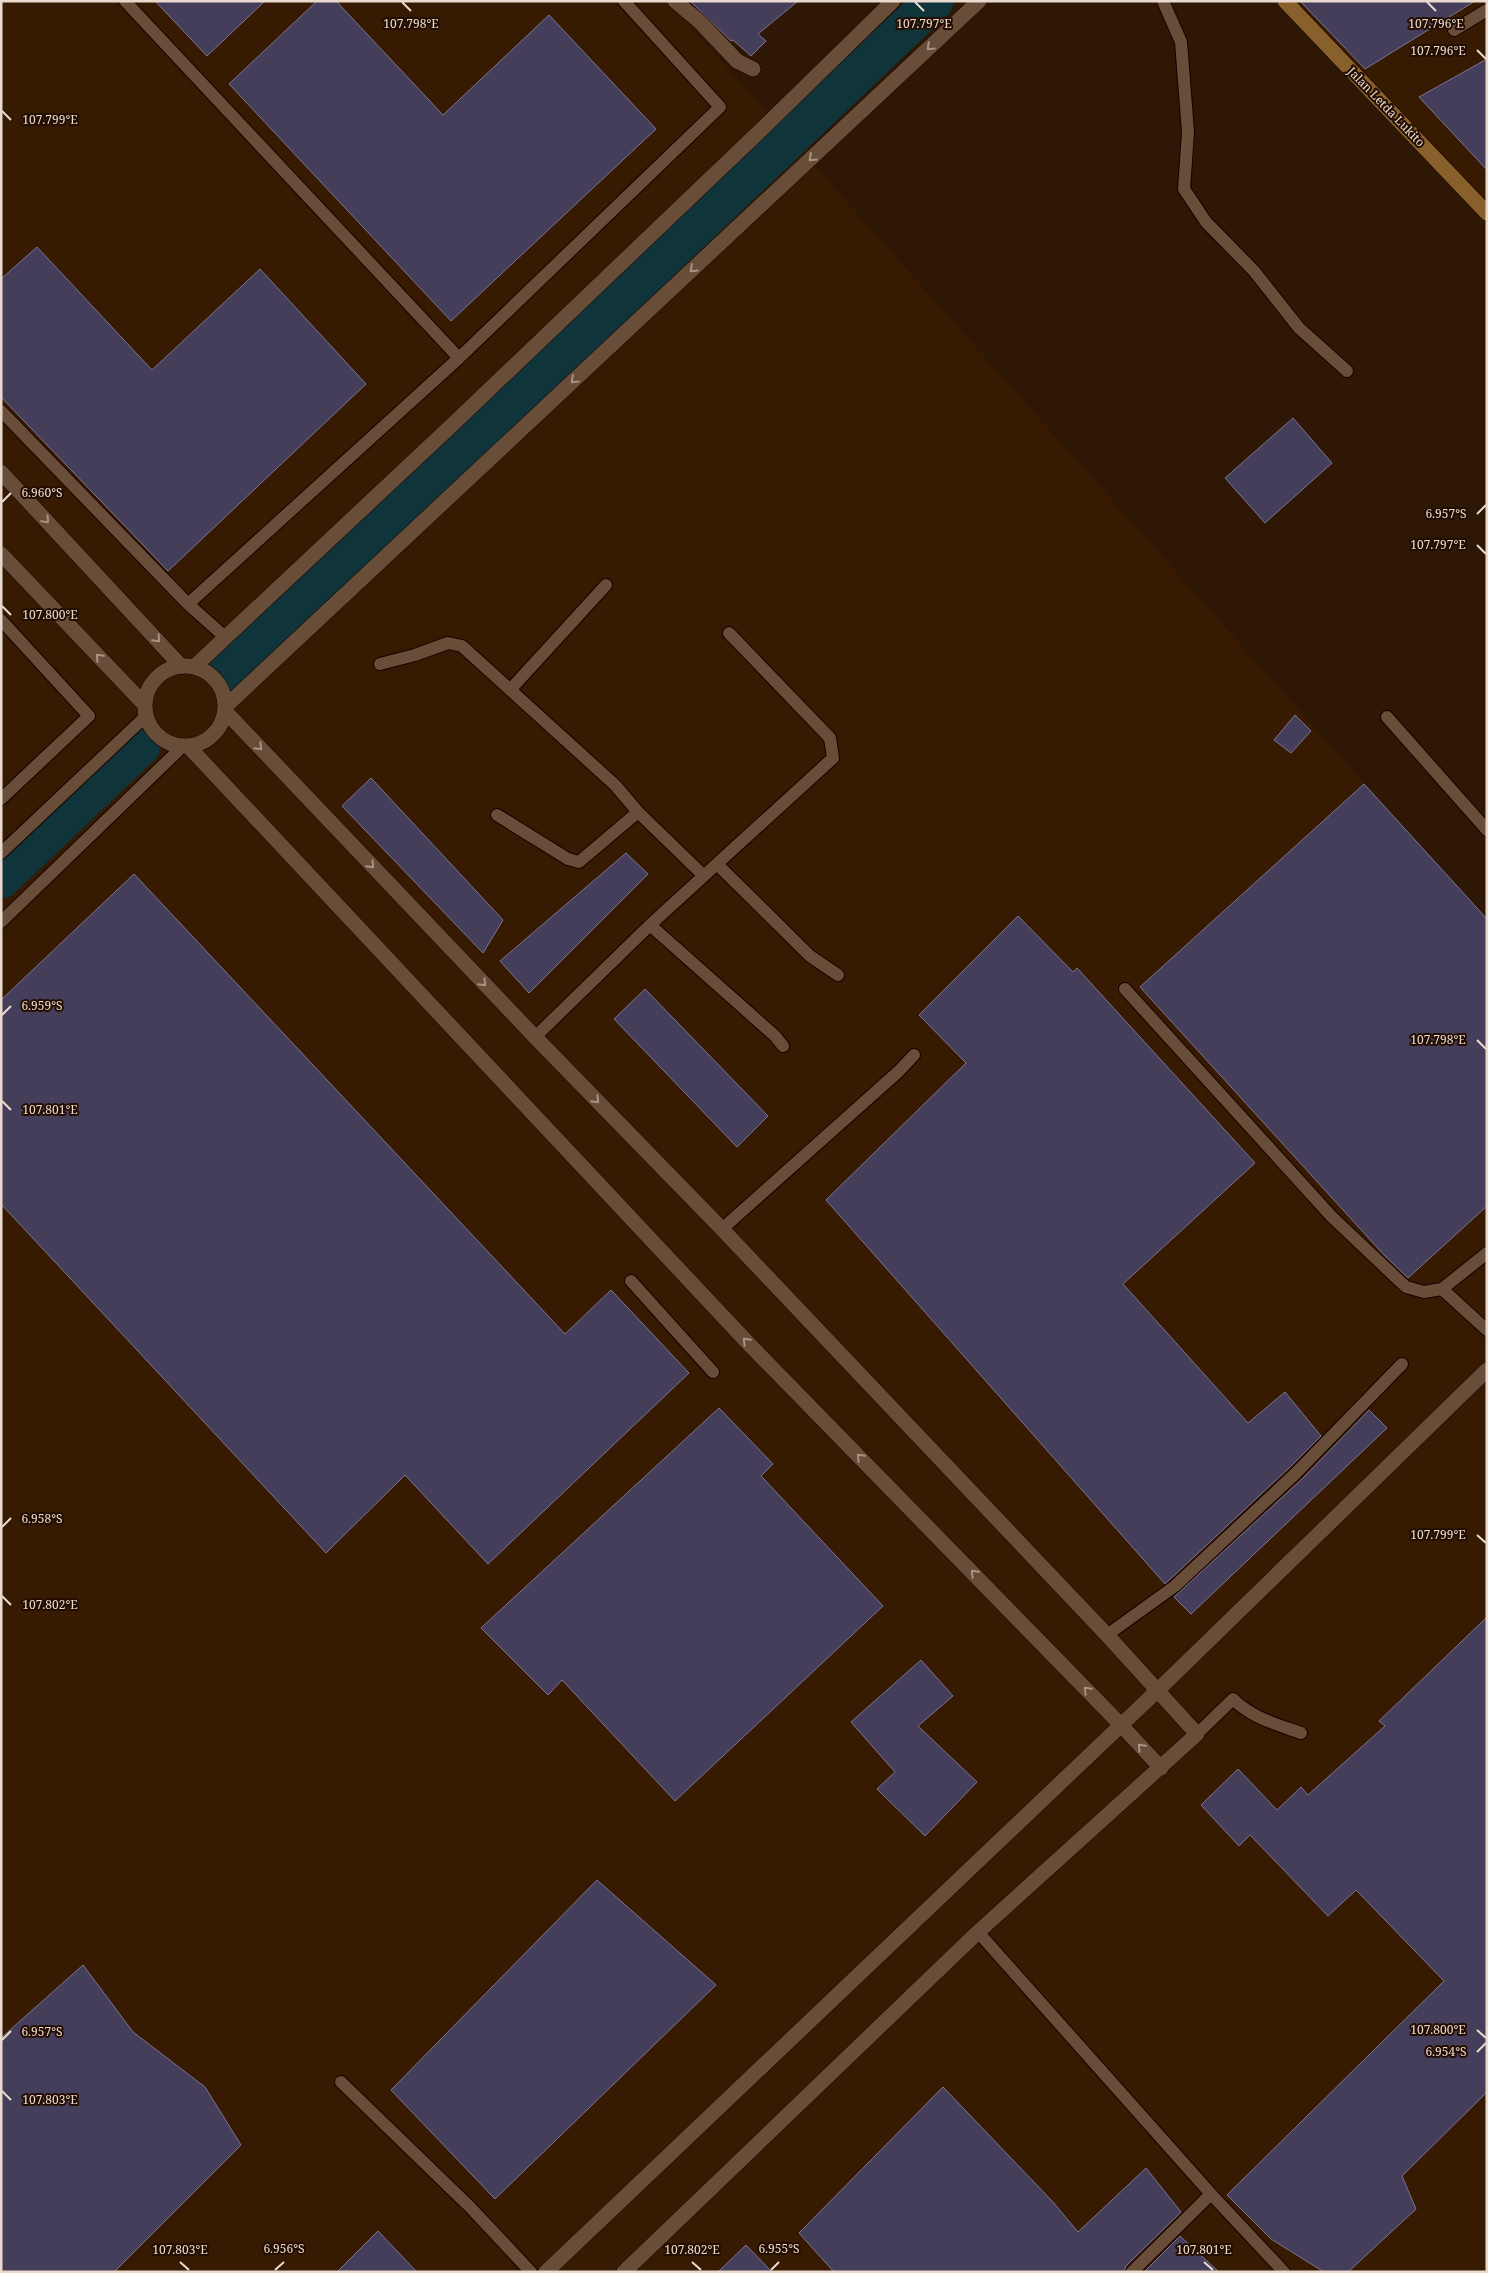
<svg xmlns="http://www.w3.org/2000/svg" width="1488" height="2273" font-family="'Noto Serif',serif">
  <rect width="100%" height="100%" fill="#2e1704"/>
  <path fill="#371a02" d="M1,1H668L1487,921V2272H1Z
    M1296,1H1487V201L1378,87Z"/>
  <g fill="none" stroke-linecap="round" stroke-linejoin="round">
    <path stroke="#0f3439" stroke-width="39" d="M227,674L934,1
      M1,879L141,746"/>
  </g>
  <path fill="#453e5a" stroke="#7c7493" d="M155,1H265L207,56Z
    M317,1H336L443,115L549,15L656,129L451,321L229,84Z
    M690,1H798L758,34L766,41L751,56L733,40L731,41Z
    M1300,1H1475L1365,69Z
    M1487,59V170L1419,97Z
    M37,247L152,370L260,269L366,384L168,571L1,397V279Z
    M1293,418L1332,463L1265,523L1225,478Z
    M1295,715L1311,731L1291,753L1274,740Z
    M371,778L503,920L483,953L342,806Z
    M1364,784L1487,919V1206L1408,1278L1384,1255L1140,987Z
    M626,853L648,874L529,993L500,961Z
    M134,874L565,1334L611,1290L689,1373L488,1564L405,1475L326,1553L1,1204V1000Z
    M1018,916L1073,972L1077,968L1255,1163L1123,1284L1248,1423L1285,1392L1321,1436L1290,1467L1165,1584L826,1200L966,1063L919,1015Z
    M645,989L768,1116L737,1147L614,1019Z
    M719,1408L773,1464L761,1476L883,1606L675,1801L562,1680L548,1695L481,1628Z
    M1369,1410L1387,1428L1191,1614L1174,1597L1302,1479Z
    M1487,1617V2092L1402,2176L1416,2209L1348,2272H1324L1271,2239L1227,2195L1444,1981L1356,1890L1328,1916L1250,1835L1239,1846L1201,1805L1238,1769L1277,1810L1301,1787L1308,1795L1385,1726L1379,1721Z
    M921,1660L953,1696L918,1726L977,1782L925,1836L877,1789L895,1772L851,1722Z
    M597,1880L716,1985L495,2199L391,2090Z
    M83,1965L133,2032L205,2087L241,2145L114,2272H1V2038Z
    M943,2087L1053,2202L1078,2232L1146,2168L1181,2212L1126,2266L1124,2272H834L799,2233Z
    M378,2231L417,2272H337Z
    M1180,2236L1219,2272H1144Z
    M746,2245L772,2272H718Z"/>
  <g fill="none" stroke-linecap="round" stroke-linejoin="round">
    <g stroke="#150200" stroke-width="14">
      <path id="lane" d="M125,1L459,358
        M1163,1L1181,42L1188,132L1184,189L1206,222L1254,271L1299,328L1347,371
        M1454,30L1487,10
        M1,411L188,604
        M1,620L89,716L1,799
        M225,637L188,604L459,358L720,107L624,1
        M380,664L415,655L448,643L462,646L615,785L638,812L703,875
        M510,690L606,585
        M1387,717L1487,830
        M497,815L568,859L579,862L638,812
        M1,853L146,716
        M717,864L810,956L838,975
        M1,922L182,747
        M650,925L775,1036L783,1046
        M1125,989L1332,1217L1406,1287L1424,1292L1442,1289
        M535,1037L650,925L833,758L830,738L729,633
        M722,1229L899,1071L914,1055
        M1487,1253L1442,1289L1487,1330
        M631,1281L713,1372
        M1107,1635L1175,1586L1296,1473L1402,1364
        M1197,1734L1233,1699C1252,1718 1276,1724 1301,1733
        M978,1932L1211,2194L1284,2272
        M341,2082L470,2207L531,2272
        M1132,2272L1211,2194"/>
    </g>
    <g stroke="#150200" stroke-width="16">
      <path id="street" d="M675,1L700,22L737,61L753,69
        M1,472L181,666
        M1,554L145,705
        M145 706a40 40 0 1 1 80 0a40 40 0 1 1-80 0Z
        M194,667L452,425L763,128L893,1
        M226,706L979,1
        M226,712L535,1037L722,1229L1107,1635L1197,1734L978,1932L624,2272
        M189,747L747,1342L1121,1725L1161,1768
        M546,2272L1158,1690L1487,1370"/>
    </g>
    <g stroke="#150200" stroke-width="16">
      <path id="secondary" d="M1285,1L1487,213"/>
    </g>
    <use href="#lane" stroke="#684d38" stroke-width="12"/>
    <use href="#street" stroke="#684d38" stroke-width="15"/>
    <use href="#secondary" stroke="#88602b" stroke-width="15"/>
  </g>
  <defs><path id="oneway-chevron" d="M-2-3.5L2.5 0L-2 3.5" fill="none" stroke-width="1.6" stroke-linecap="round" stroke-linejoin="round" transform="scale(1.25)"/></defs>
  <g stroke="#a99483">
    <use href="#oneway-chevron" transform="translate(930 47) rotate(137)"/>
    <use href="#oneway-chevron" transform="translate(812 158) rotate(137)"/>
    <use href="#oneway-chevron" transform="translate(693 269) rotate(137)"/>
    <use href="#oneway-chevron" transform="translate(574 380) rotate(137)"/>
    <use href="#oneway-chevron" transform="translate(46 520) rotate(47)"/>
    <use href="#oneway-chevron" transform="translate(157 639) rotate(47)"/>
    <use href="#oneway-chevron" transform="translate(99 657) rotate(-133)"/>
    <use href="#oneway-chevron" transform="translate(259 747) rotate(46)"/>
    <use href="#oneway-chevron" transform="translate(371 865) rotate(46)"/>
    <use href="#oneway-chevron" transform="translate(483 983) rotate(46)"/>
    <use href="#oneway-chevron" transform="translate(596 1100) rotate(46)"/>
    <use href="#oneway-chevron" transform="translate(746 1341) rotate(-134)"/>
    <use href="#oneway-chevron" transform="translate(860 1457) rotate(-134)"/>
    <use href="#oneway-chevron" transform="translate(974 1573) rotate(-134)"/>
    <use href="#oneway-chevron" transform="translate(1087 1690) rotate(-134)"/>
    <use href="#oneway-chevron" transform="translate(1141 1747) rotate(-133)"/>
  </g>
  <path fill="none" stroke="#eadace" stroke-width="2" d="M402,2L411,11M915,2L924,11M1427,2L1436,11M1477,50L1486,59M2,111L11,120M2,502L11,493M1477,514L1486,505M1477,545L1486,554M2,606L11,615M2,1015L11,1006M1477,1040L1486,1049M2,1101L11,1110M2,1527L11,1518M1477,1535L1486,1543M2,1596L11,1605M1477,2030L1486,2038M2,2040L11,2031M1477,2052L1486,2043M2,2091L11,2100M180,2262L189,2270M692,2262L701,2270M1204,2262L1213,2270M275,2270L284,2262M771,2270L779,2262"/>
  <g text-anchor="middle" stroke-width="4" stroke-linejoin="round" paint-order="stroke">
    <g font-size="12" fill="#eadace" stroke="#230d00">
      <text transform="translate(1386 107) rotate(46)" y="4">Jalan Letda Lukito</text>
    </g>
  </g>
  <g font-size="12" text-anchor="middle" fill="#eadace" stroke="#230d00" stroke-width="4" stroke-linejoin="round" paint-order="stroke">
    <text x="1436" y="28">107.796°E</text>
    <text x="411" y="28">107.798°E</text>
    <text x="924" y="28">107.797°E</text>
    <text x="1438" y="55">107.796°E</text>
    <text x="50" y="124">107.799°E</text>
    <text x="42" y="497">6.960°S</text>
    <text x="1446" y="518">6.957°S</text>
    <text x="1438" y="549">107.797°E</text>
    <text x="50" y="619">107.800°E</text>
    <text x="42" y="1010">6.959°S</text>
    <text x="1438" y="1044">107.798°E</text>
    <text x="50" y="1114">107.801°E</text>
    <text x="42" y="1523">6.958°S</text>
    <text x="1438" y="1539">107.799°E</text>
    <text x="50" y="1609">107.802°E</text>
    <text x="1438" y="2034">107.800°E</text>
    <text x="42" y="2036">6.957°S</text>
    <text x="1446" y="2056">6.954°S</text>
    <text x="50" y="2104">107.803°E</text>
    <text x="284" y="2253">6.956°S</text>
    <text x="779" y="2253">6.955°S</text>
    <text x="180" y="2254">107.803°E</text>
    <text x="692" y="2254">107.802°E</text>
    <text x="1204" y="2254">107.801°E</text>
  </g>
  <rect width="1488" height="2273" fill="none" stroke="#eadace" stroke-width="5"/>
</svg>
